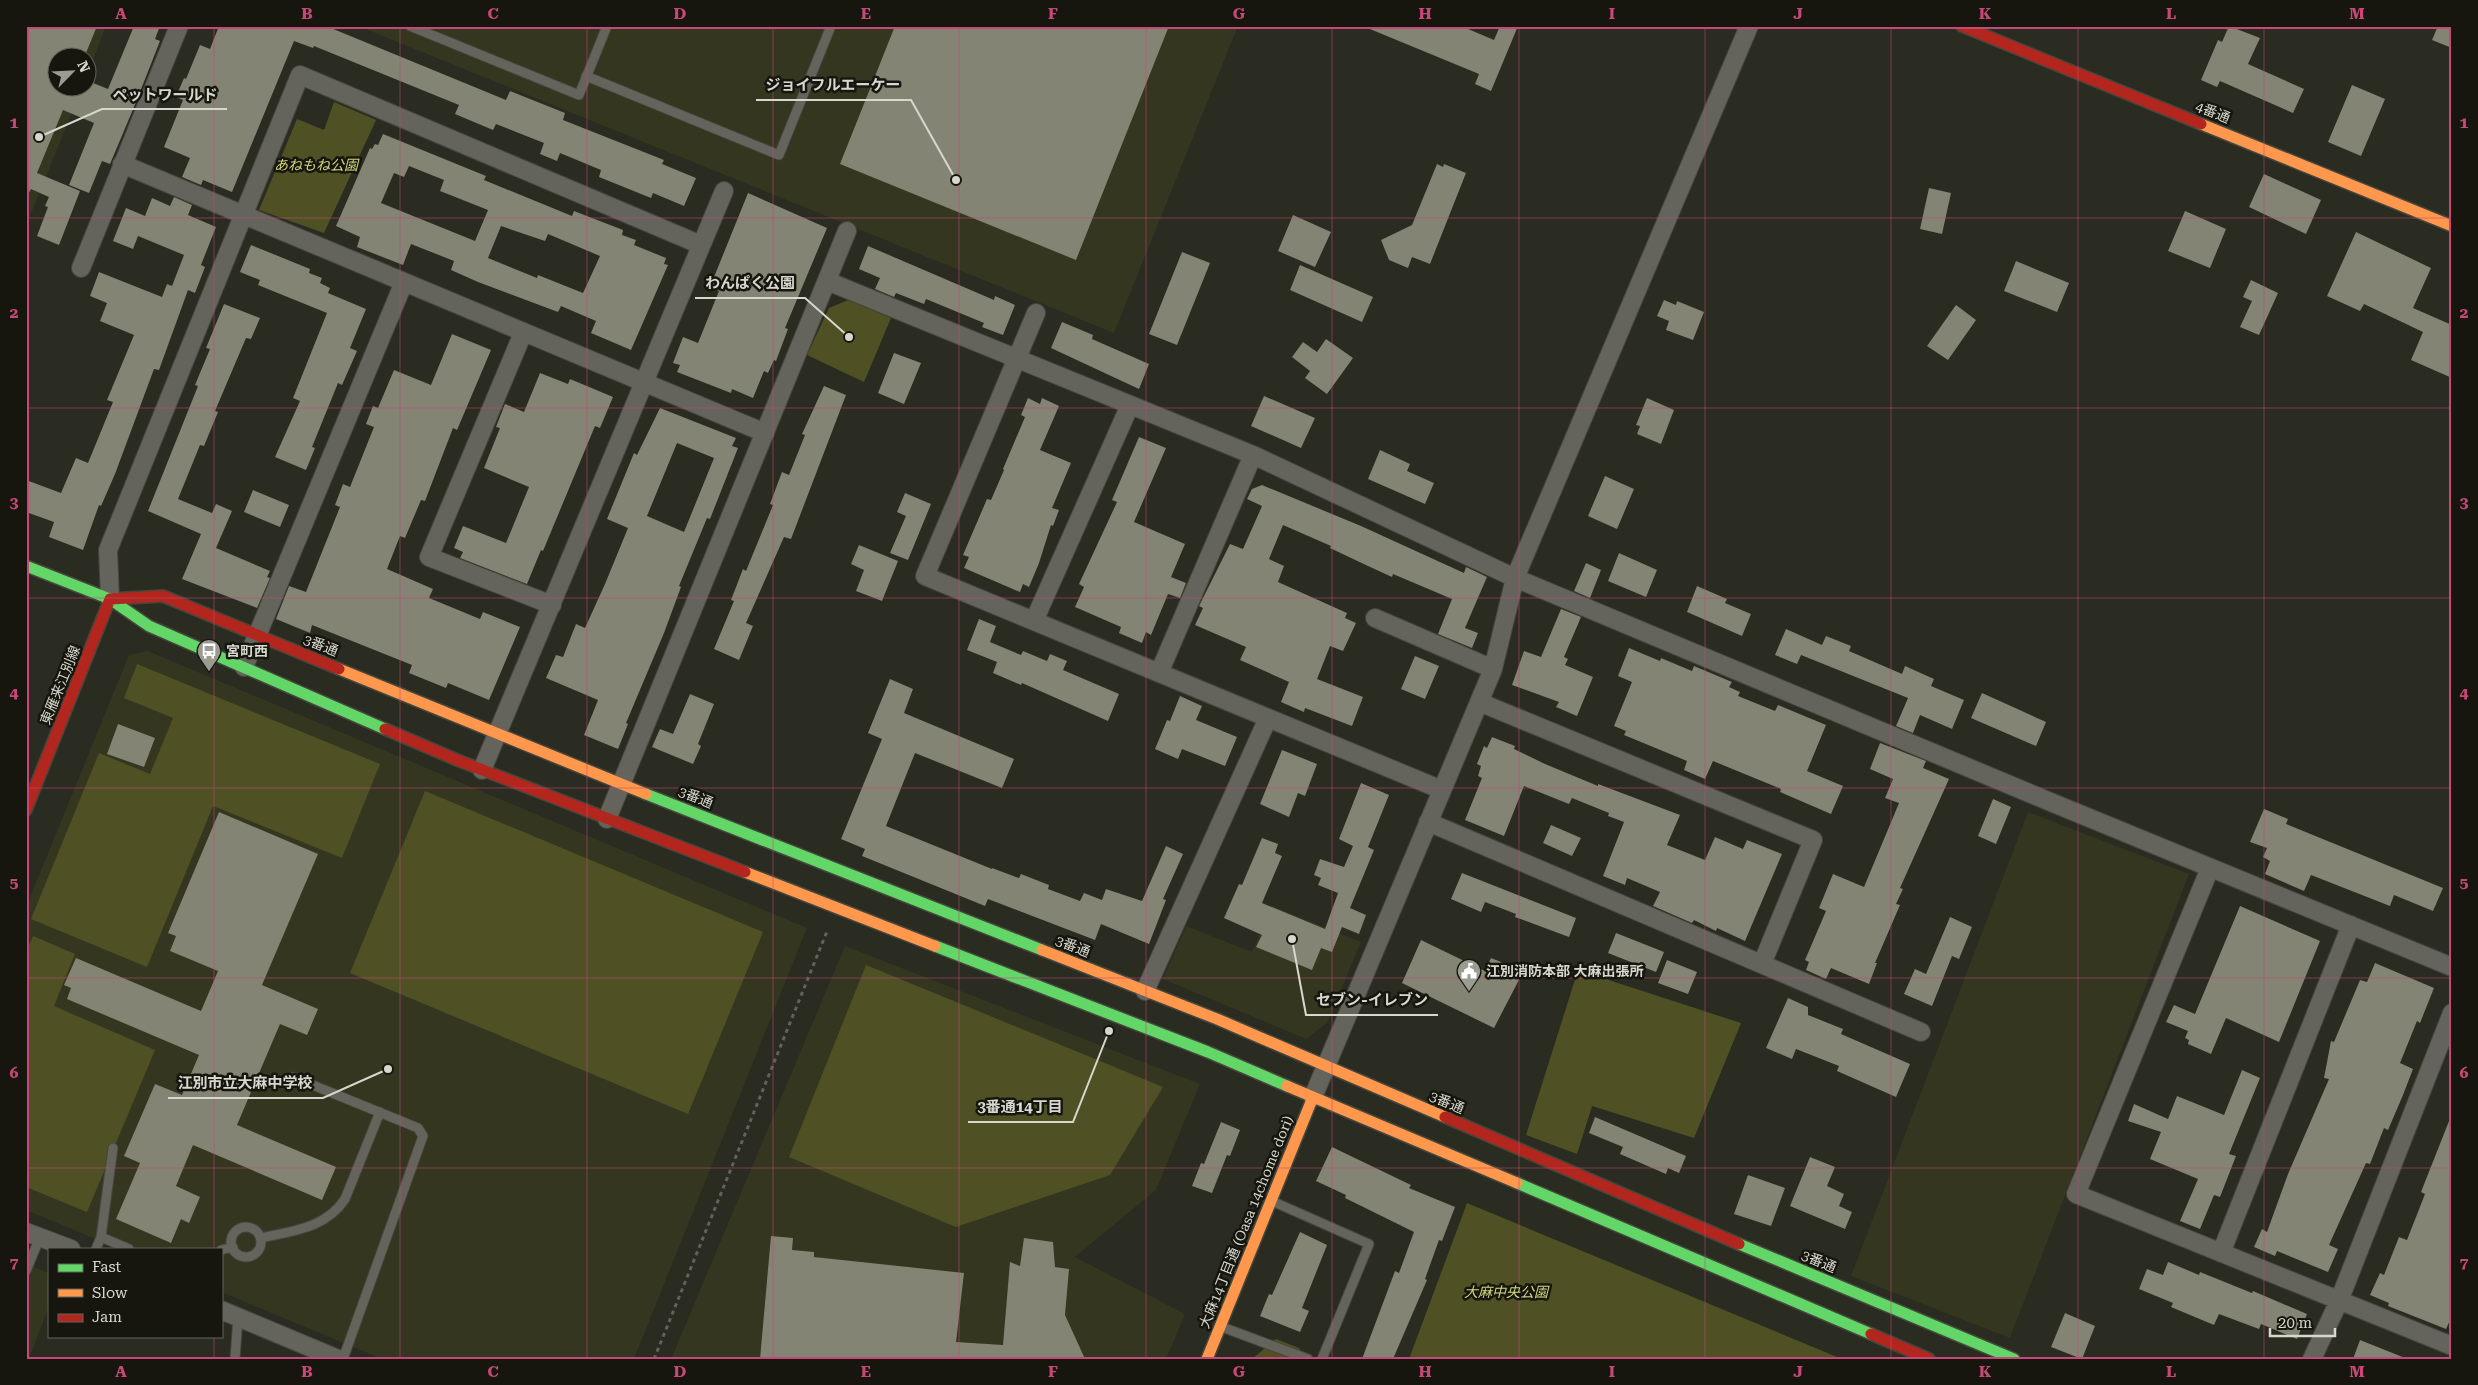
<svg xmlns="http://www.w3.org/2000/svg" width="2478" height="1385" font-family="'Roboto Serif','Noto Sans JP',serif">
  <rect width="100%" height="100%" fill="#2a2b21"/>
  <path fill="#34361f" d="M26,26H106L88,73V58H58V88H82L26,226Z
    M358,26H1238L1114,333Z
    M148,651L807,928L634,1359H382L221,1292V1249H119L26,1210V907L129,655Z
    M2028,812L2189,874L2010,1338L1851,1276Z
    M1272,906L1361,942L1327,1023L1306,1039L1163,979L1186,926L1252,952Z
    M845,946L1200,1084L1156,1190L1075,1257L1185,1314L1166,1359H671Z
    M26,1264L49,1273V1307L29,1359H26Z"/>
  <path fill="#4f5124" d="M334,102L376,120L324,233L259,210L297,119L324,130Z
    M848,300L891,318L864,382L807,355L829,308Z
    M137,664L380,764L342,858L213,806L147,967L31,919L99,753L150,774L173,718L124,698Z
    M425,791L763,932L688,1114L350,973Z
    M33,936L75,954L54,1006L155,1050L87,1212L26,1187V952Z
    M866,965L1163,1087L1110,1175L956,1227L789,1157Z
    M1578,970L1741,1023L1694,1138L1592,1106L1577,1154L1526,1135Z
    M1467,1203L1842,1359H1409Z
    M1276,1339L1299,1348L1306,1359H1252Z"/>
  <path fill="#838473" fill-rule="evenodd" d="M26,26H97L84,58H58V88H88V81L108,89L134,26H160L155,39L160,41L134,107L110,164L102,161L89,193L69,185L94,123L63,110L37,173L80,191L59,245L37,236L48,207L45,206L49,197L31,189L26,198Z
    M219,26H326L506,100L510,91L565,113L563,120L664,160L662,164L696,178L684,206L653,193L651,198L599,177L601,170L560,153L557,161L540,154L544,143L496,124L493,130L455,114L459,105L314,46L313,48L294,41L232,192L203,180L201,185L182,177L190,158L164,147L183,100L176,97L184,78L186,79L200,45L210,49Z
    M895,26H1169L1076,260L840,164Z
    M1461,26L1494,40L1500,26H1518L1491,91L1475,84L1479,74L1365,27Z
    M2229,26L2260,38L2248,64L2304,89L2293,113L2220,81L2217,87L2201,80L2218,40L2222,42Z
    M2438,26H2452V48L2432,40Z
    M2352,85L2385,99L2361,156L2328,142Z
    M383,134L486,176L484,180L572,216L574,211L623,230L622,235L636,240L634,245L666,258L664,264L668,265L631,350L591,333L596,321L561,306L558,312L478,282L451,270L454,261L411,244L403,265L357,247L360,237L336,226L370,148L372,149L375,144L378,145ZM409,166L444,180L440,191L488,210L475,241L381,203L394,173L404,177ZM501,226L545,241L548,234L600,256L583,293L538,275L537,278L488,258Z
    M1437,164L1443,167L1444,164L1466,173L1430,264L1412,257L1408,268L1389,260L1381,240L1412,225Z
    M2264,174L2321,200L2306,234L2249,207Z
    M1929,188L1951,193L1942,234L1920,229Z
    M748,193L827,228L785,328L788,329L776,361L774,360L768,373L764,371L753,398L732,389L731,393L677,372L680,365L673,363L683,337L698,343L719,291L710,287Z
    M174,197L192,205L188,215L216,227L201,265L205,267L195,293L188,290L159,370L154,369L115,474L101,506L99,505L83,550L49,537L54,522L26,512V480L61,493L76,458L88,463L113,402L107,400L134,335L100,321L107,303L90,296L99,272L162,297L167,284L172,286L184,255L138,236L133,249L113,241L126,208L145,216L152,198L170,206Z
    M2185,211L2226,229L2210,268L2168,251Z
    M1293,215L1331,232L1315,267L1278,251Z
    M2356,232L2431,268L2413,308L2452,325V378L2411,360L2423,332L2364,304L2360,311L2327,296Z
    M251,245L310,269L309,273L322,278L320,283L330,288L328,293L366,309L350,348L357,351L342,385L338,383L312,447L315,448L306,470L275,457L300,401L293,398L327,313L258,285L260,280L240,272Z
    M868,246L994,300L995,296L1015,305L1003,335L982,327L984,323L926,299L924,304L896,293L894,297L875,289L880,278L859,269Z
    M1182,252L1210,263L1177,345L1149,334Z
    M2016,261L2069,283L2057,312L2004,291Z
    M1300,265L1373,297L1362,322L1290,290Z
    M2251,280L2278,293L2259,335L2240,327L2252,301L2243,297Z
    M1664,300L1676,305L1677,301L1704,312L1693,340L1666,330L1669,321L1657,316Z
    M224,304L260,318L251,339L246,338L215,411L218,412L204,446L200,445L178,499L212,513L216,504L232,511L216,548L270,571L267,577L270,578L257,608L182,579L201,534L148,511L198,386L195,385L210,349L206,348Z
    M1956,305L1976,320L1948,360L1927,346Z
    M1062,322L1093,335L1092,339L1149,364L1139,389L1051,348Z
    M452,334L491,350L457,430L453,428L425,501L421,500L405,538L400,536L387,569L433,589L429,598L480,619L483,612L520,627L489,700L448,683L446,688L409,673L412,665L312,625L310,633L276,619L289,586L306,592L340,507L335,505L343,484L350,487L374,427L366,424L373,406L378,408L394,370L431,385Z
    M1326,339L1353,358L1327,394L1305,378L1310,371L1292,357L1303,342L1317,352Z
    M894,353L921,363L904,404L878,393Z
    M540,373L568,384L570,379L613,397L600,428L595,426L543,551L541,550L527,584L460,558L463,552L454,548L463,526L506,543L529,487L484,468L500,428L496,427L505,404L524,412Z
    M824,386L846,395L791,539L784,537L746,623L753,626L739,660L714,649L734,601L731,600L743,569L746,571L773,505L770,504L782,472L789,475L805,435L802,434Z
    M1264,396L1315,418L1301,448L1251,426Z
    M1028,398L1040,404L1042,398L1059,406L1040,450L1071,463L1052,508L1059,510L1053,526L1051,525L1039,563L1029,587L1023,584L1020,592L964,568L969,557L963,555L987,499L991,500L1004,470L1003,469L1025,417L1021,415Z
    M1647,398L1674,410L1661,444L1637,434L1640,426L1636,425Z
    M660,408L736,438L732,446L738,448L710,519L707,518L679,586L681,587L664,633L626,723L628,724L618,749L584,735L598,700L546,678L556,655L563,657L576,624L585,628L605,584L628,528L607,519L634,453L637,455ZM677,443L714,458L684,532L647,516Z
    M1139,437L1166,448L1134,522L1185,544L1171,577L1186,583L1180,598L1168,594L1151,635L1146,632L1142,643L1119,633L1121,627L1075,607L1084,587L1079,584L1117,502L1112,500Z
    M1380,450L1410,464L1407,471L1434,483L1425,504L1368,479Z
    M1605,476L1634,489L1617,529L1588,516Z
    M1262,485L1361,526L1464,573L1466,567L1487,577L1465,628L1478,633L1472,648L1438,634L1452,599L1393,574L1392,577L1368,566L1330,548L1331,546L1283,525L1269,559L1284,566L1278,582L1347,613L1345,618L1356,623L1343,651L1330,646L1317,679L1363,697L1352,726L1305,708L1304,712L1281,702L1289,682L1240,660L1246,647L1195,625L1203,608L1199,606L1230,544L1243,549L1262,506L1247,499L1252,489Z
    M253,490L289,505L280,527L244,512Z
    M905,493L931,504L908,560L890,553L906,516L897,512Z
    M859,545L898,561L882,601L856,591L864,570L851,564Z
    M1619,553L1657,570L1646,597L1608,581Z
    M1586,563L1601,570L1590,598L1574,591Z
    M1697,586L1727,599L1725,603L1751,614L1742,636L1687,612Z
    M1561,609L1581,617L1564,657L1568,659L1565,665L1593,677L1577,716L1556,707L1559,702L1512,685L1524,651L1541,657Z
    M979,619L996,626L990,642L1021,655L1023,651L1047,661L1050,654L1067,661L1063,670L1119,694L1108,721L1022,683L1021,685L993,673L997,662L967,650Z
    M1786,629L1822,645L1826,636L1851,646L1849,651L1902,674L1905,666L1934,679L1931,686L1964,700L1952,729L1920,715L1913,733L1896,726L1908,698L1801,655L1797,664L1775,655Z
    M1629,648L1660,661L1661,658L1692,671L1694,666L1732,682L1729,687L1740,692L1738,696L1775,711L1778,705L1826,725L1807,771L1843,786L1831,814L1780,792L1781,789L1713,761L1705,779L1684,770L1687,761L1624,735L1626,731L1614,726L1632,682L1618,676Z
    M1415,656L1439,666L1425,699L1401,689Z
    M890,679L913,689L904,713L1014,759L1002,788L915,753L886,826L992,869V868L1019,878L1021,874L1049,885L1048,889L1080,901L1084,893L1102,900L1106,889L1142,901L1166,846L1183,854L1163,899L1166,900L1149,944L1101,924L1095,940L988,899L985,906L862,856L865,849L841,839L882,739L868,733Z
    M1982,693L2046,722L2036,746L1971,718Z
    M690,694L714,704L698,744L701,746L693,764L652,747L660,729L673,734Z
    M1180,696L1202,706L1196,720L1237,737L1225,766L1182,749L1178,759L1155,749L1167,720L1170,721Z
    M118,724L155,738L144,767L107,754Z
    M1492,737L1515,746L1514,749L1545,764L1598,786V784L1680,815L1667,845L1705,860L1715,837L1743,849L1747,840L1782,854L1745,941L1717,928L1716,931L1694,920L1692,923L1653,906L1660,892L1627,878L1625,885L1603,876L1624,822L1608,816L1609,813L1572,798L1569,804L1524,786L1504,836L1465,820L1482,778L1478,776L1481,766L1477,764L1484,746L1487,748Z
    M1880,743L1926,761L1923,768L1949,779L1900,888L1903,889L1896,904L1900,905L1875,963H1877L1869,984L1831,968L1826,979L1806,970L1809,962L1805,960L1826,911L1819,908L1833,874L1864,887L1899,803L1885,798L1893,779L1870,769Z
    M1282,750L1317,764L1305,796L1298,793L1289,817L1260,804Z
    M1361,783L1389,795L1368,847L1374,850L1350,908L1366,915L1359,934L1342,927L1332,952L1321,948L1312,970L1256,947L1262,935L1224,918L1239,884L1242,885L1262,838L1278,844L1275,853L1282,856L1262,903L1325,929L1338,893L1318,885L1321,878L1314,875L1320,859L1344,867L1353,846L1339,839Z
    M1993,799L2011,807L1996,844L1978,836Z
    M2264,809L2288,819L2286,824L2443,888L2433,911L2394,895L2390,906L2311,875L2304,891L2265,874L2270,861L2263,857L2267,848L2250,842Z
    M219,812L318,854L262,985L318,1009L307,1035L280,1024L237,1125L336,1167L322,1200L193,1145L176,1186L200,1197L189,1223L181,1219L171,1243L116,1219L140,1163L124,1156L155,1084L182,1095L199,1055L67,999L71,988L64,985L76,958L201,1011L218,971L170,951L176,936L168,933Z
    M1551,825L1581,838L1572,856L1543,843Z
    M1462,873L1576,918L1569,937L1515,917L1516,914L1485,902L1481,912L1451,899Z
    M2240,906L2320,941L2279,1042L2226,1018L2211,1054L2188,1044L2189,1040L2185,1038L2188,1031L2166,1022L2174,1005L2195,1014Z
    M1950,917L1972,927L1959,959L1952,956L1932,1006L1904,994L1915,969L1926,974Z
    M1616,933L1664,952L1656,972L1608,953Z
    M1421,940L1485,971L1491,958L1516,968L1515,971L1522,974L1494,1028L1402,983Z
    M1667,960L1697,972L1688,994L1658,983Z
    M2375,963L2434,988L2420,1023L2417,1021L2400,1063L2413,1069L2403,1095L2388,1130L2384,1128L2370,1164L2366,1163L2329,1245L2338,1249L2328,1272L2277,1251L2275,1256L2254,1247L2262,1229L2267,1232L2288,1174L2329,1079L2324,1078L2331,1041L2334,1042L2360,980L2367,982Z
    M1788,998L1808,1007V1015L1843,1029L1841,1034L1910,1064L1896,1097L1837,1071L1839,1066L1796,1049L1792,1059L1766,1048Z
    M2242,1070L2260,1078L2229,1154L2236,1156L2220,1197L2214,1195L2200,1229L2180,1221L2198,1179L2150,1159L2161,1132L2128,1121L2134,1104L2168,1119L2177,1096L2224,1115Z
    M2451,1116L2452,1316L2446,1329L2388,1306L2389,1303L2370,1295L2380,1273L2384,1275L2399,1237L2407,1240L2425,1194L2421,1192Z
    M1595,1117L1686,1156L1679,1173L1668,1168L1666,1174L1620,1154L1623,1147L1589,1133Z
    M1221,1122L1240,1130L1230,1156L1227,1155L1212,1193L1192,1186L1201,1163L1204,1164Z
    M1332,1147L1411,1185L1409,1188L1455,1207L1442,1241L1439,1240L1425,1279L1427,1280L1393,1359H1362L1395,1271L1399,1273L1414,1232L1345,1198L1346,1195L1316,1181Z
    M1810,1157L1835,1167L1827,1186L1844,1194L1839,1206L1852,1212L1845,1229L1790,1206Z
    M1748,1175L1785,1188L1771,1226L1734,1214Z
    M1300,1232L1327,1245L1302,1308L1309,1311L1300,1332L1260,1316L1269,1294L1272,1295Z
    M771,1236L793,1238L792,1250L814,1252V1257L964,1273L956,1342L1003,1345L1010,1262L1020,1266L1024,1238L1053,1242L1055,1267L1069,1269L1065,1315L1085,1359H760Z
    M2168,1262L2199,1275L2200,1272L2252,1293L2253,1291L2307,1314L2297,1339L2261,1324L2259,1329L2219,1314L2214,1325L2171,1307L2173,1303L2139,1289L2147,1269L2163,1275Z
    M2065,1313L2095,1326L2082,1359L2051,1347Z
    M2360,1340L2405,1358V1359H2353Z"/>
  <g fill="none" stroke-linecap="round" stroke-linejoin="round">
    <g stroke="#45463d" stroke-width="11">
      <path id="lane" d="M410,26L579,95L607,26
        M586,76L779,155L831,26
        M293,1077L418,1128L423,1136L343,1359
        M1274,1202L1369,1244L1322,1359
        M231 1242a15 15 0 1 1 30 0a15 15 0 1 1-30 0Z
        M101,1237L129,1249
        M261,1238C293,1231 326,1228 345,1199L380,1112
        M96,1249L101,1237L113,1148
        M221,1250L233,1247
        M26,1271L40,1237
        M1222,1327L1308,1359
        M235,1359L238,1317"/>
    </g>
    <g stroke="#45463d" stroke-width="20">
      <path id="street" d="M122,164L765,433
        M81,268L179,26
        M827,281L1253,455L1515,578L2053,803L2452,967
        M1036,313L925,576L1442,790
        M523,333L429,557L552,605
        M110,599L108,550L300,75L701,245
        M1375,618L1493,669
        M1034,621L1130,405
        M244,667L404,282
        M1159,673L1253,455
        M1479,702L1813,840L1762,964
        M482,770L724,191
        M607,819L847,231
        M1428,822L1921,1032
        M2210,868L2076,1194L2452,1346
        M1145,991L1268,718
        M1313,1097L1493,669L1515,578L1749,26
        M26,1232L71,1249
        M2221,1253L2351,925
        M221,1310L338,1359
        M2312,1359L2339,1301L2452,1013"/>
    </g>
    <g stroke="#45463d" stroke-width="14">
      <path id="fast" d="M26,566L110,599L149,626L385,729
        M646,794L1042,950
        M935,946L1208,1052L1287,1086
        M1517,1183L1871,1334
        M1739,1244L2014,1359"/>
    </g>
    <g stroke="#45463d" stroke-width="14">
      <path id="slow" d="M2201,124L2452,226
        M339,669L646,794
        M745,872L935,946
        M1042,950L1217,1019L1445,1117
        M1287,1086L1517,1183
        M1207,1359L1313,1097"/>
    </g>
    <g stroke="#45463d" stroke-width="14">
      <path id="jam" d="M1962,26L2201,124
        M110,599L163,596L339,669
        M385,729L457,760L745,872
        M26,810L110,599
        M1445,1117L1739,1244
        M1871,1334L1929,1359"/>
    </g>
    <path stroke="#61625b" stroke-width="3" stroke-dasharray="4 4" stroke-linecap="butt" d="M654,1359L828,929"/>
    <use href="#lane" stroke="#64645d" stroke-width="9"/>
    <use href="#street" stroke="#64645d" stroke-width="18"/>
    <use href="#fast" stroke="#63d668" stroke-width="11"/>
    <use href="#slow" stroke="#ff974d" stroke-width="11"/>
    <use href="#jam" stroke="#b3261e" stroke-width="11"/>
  </g>
  <path fill="none" stroke="#c74878" stroke-width="1" stroke-opacity="0.55" d="M214,26V1249M400,26V1359M587,26V1359M773,26V1359M959,26V1359M1146,26V1359M1332,26V1359M1519,26V1359M1705,26V1359M1891,26V1359M2078,26V1359M2264,26V1359M26,218H2452M26,408H2452M26,598H2452M26,788H2452M26,978H2452M26,1168H2452M214,1336V1359"/>
  <defs>
    <g id="bus-pin" transform="scale(1.25)"><path d="M0 17L-7.5 6A9.5 9.5 0 1 1 7.5 6Z" fill="#9a9b91" stroke="#16160f"/><path d="M-5-6H5V4H4V6H2V4H-2V6H-4V4H-5ZM-3.5-4V0h7V-4ZM-3.5 1.2v1.5H-2V1.2ZM2 1.2v1.5H3.5V1.2Z" fill="#fff"/></g>
    <g id="civic-pin" transform="scale(1.25)"><path d="M0 17L-7.5 6A9.5 9.5 0 1 1 7.5 6Z" fill="#9a9b91" stroke="#16160f"/><path d="M-.6-6.5H3V-4.5H.6V-3L4-1V1h2V6H-6V1h2V-1L-.6-3ZM-1.2 2.5V6h2.4V2.5Z" fill="#fff"/></g>
  </defs>
  <g fill-rule="evenodd">
    <use href="#bus-pin" x="209" y="651"/>
    <use href="#civic-pin" x="1469" y="971"/>
  </g>
  <g text-anchor="middle" stroke-width="5" stroke-linejoin="round" paint-order="stroke">
    <g font-size="14" fill="#d7d8cd" stroke="#16160f">
      <text transform="translate(2213 112) rotate(22)" y="5">4番通</text>
      <text transform="translate(321 645) rotate(22)" y="5">3番通</text>
      <text transform="translate(60 685) rotate(-68)" y="5">東雁来江別線</text>
      <text transform="translate(696 797) rotate(22)" y="5">3番通</text>
      <text transform="translate(1073 946) rotate(22)" y="5">3番通</text>
      <text transform="translate(1447 1102) rotate(23)" y="5">3番通</text>
      <text transform="translate(1246 1222) rotate(-68)" y="5">大麻14丁目通 (Oasa 14chome dori)</text>
      <text transform="translate(1819 1261) rotate(23)" y="5">3番通</text>
    </g>
    <g font-size="14" font-style="italic" fill="#d1d77d" stroke="#16160f">
      <text x="316" y="170">あねもね公園</text>
      <text x="1506" y="1297">大麻中央公園</text>
    </g>
    <g font-size="14" font-weight="bold" fill="#d7d8cd" stroke="#16160f" text-anchor="start">
      <text x="226" y="656">宮町西</text>
      <text x="1486" y="976">江別消防本部 大麻出張所</text>
    </g>
  </g>
  <path fill="none" stroke="#d7d8cd" stroke-width="2" d="M956 180L911 100H756M39 137L102 109H227M849 337L805 298H695M1292 939L1306 1015H1438M388 1069L323 1098H168M1109 1031L1073 1122H968"/>
  <g fill="#d7d8cd" stroke="#16160f" stroke-width="2">
    <circle cx="956" cy="180" r="5"/>
    <circle cx="39" cy="137" r="5"/>
    <circle cx="849" cy="337" r="5"/>
    <circle cx="1292" cy="939" r="5"/>
    <circle cx="388" cy="1069" r="5"/>
    <circle cx="1109" cy="1031" r="5"/>
  </g>
  <g font-size="15" text-anchor="middle" font-weight="bold" fill="#d7d8cd" stroke="#16160f" stroke-width="5" stroke-linejoin="round" paint-order="stroke">
    <text x="833" y="90">ジョイフルエーケー</text>
    <text x="165" y="100">ペットワールド</text>
    <text x="750" y="288">わんぱく公園</text>
    <text x="1372" y="1005">セブン-イレブン</text>
    <text x="245" y="1088">江別市立大麻中学校</text>
    <text x="1020" y="1112">3番通14丁目</text>
  </g>
  <rect width="2478" height="1385" fill="none" stroke="#16160f" stroke-width="55"/>
  <rect x="48" y="1248" width="175" height="90" fill="#16160f" stroke="#63645b"/>
  <rect x="58" y="1264" width="25" height="8" fill="#63d668" stroke="#63645b"/>
  <text x="92" y="1272" font-size="15" fill="#d7d8cd">Fast</text>
  <rect x="58" y="1289" width="25" height="8" fill="#ff974d" stroke="#63645b"/>
  <text x="92" y="1298" font-size="15" fill="#d7d8cd">Slow</text>
  <rect x="58" y="1314" width="25" height="8" fill="#b3261e" stroke="#63645b"/>
  <text x="92" y="1322" font-size="15" fill="#d7d8cd">Jam</text>
  <g transform="translate(72 72) rotate(66)"><circle r="24" fill="#16160f" stroke="#63645b"/>
  <path d="M0-4L9 19L0 12L-9 19Z" fill="#9a9b91"/>
  <text y="-8" font-size="14" font-weight="bold" text-anchor="middle" fill="#d7d8cd">N</text>
  </g>
  <path d="M2270 1328v8h65v-8" fill="none" stroke="#d7d8cd" stroke-width="2.5"/>
  <text x="2278" y="1328" font-size="15" fill="#d7d8cd" stroke="#16160f" stroke-width="4" paint-order="stroke">20 m</text>
  <rect x="28" y="28" width="2422" height="1330" fill="none" stroke="#c74878" stroke-width="2"/>
  <g font-size="16" text-anchor="middle" font-weight="bold" fill="#c74878">
    <text x="121" y="19">A</text>
    <text x="307" y="19">B</text>
    <text x="493" y="19">C</text>
    <text x="680" y="19">D</text>
    <text x="866" y="19">E</text>
    <text x="1053" y="19">F</text>
    <text x="1239" y="19">G</text>
    <text x="1425" y="19">H</text>
    <text x="1612" y="19">I</text>
    <text x="1798" y="19">J</text>
    <text x="1985" y="19">K</text>
    <text x="2171" y="19">L</text>
    <text x="2357" y="19">M</text>
    <text x="14" y="128">1</text>
    <text x="2464" y="128">1</text>
    <text x="14" y="318">2</text>
    <text x="2464" y="318">2</text>
    <text x="14" y="508">3</text>
    <text x="2464" y="508">3</text>
    <text x="14" y="698">4</text>
    <text x="2464" y="698">4</text>
    <text x="14" y="888">5</text>
    <text x="2464" y="888">5</text>
    <text x="14" y="1078">6</text>
    <text x="2464" y="1078">6</text>
    <text x="14" y="1268">7</text>
    <text x="2464" y="1268">7</text>
    <text x="121" y="1377">A</text>
    <text x="307" y="1377">B</text>
    <text x="493" y="1377">C</text>
    <text x="680" y="1377">D</text>
    <text x="866" y="1377">E</text>
    <text x="1053" y="1377">F</text>
    <text x="1239" y="1377">G</text>
    <text x="1425" y="1377">H</text>
    <text x="1612" y="1377">I</text>
    <text x="1798" y="1377">J</text>
    <text x="1985" y="1377">K</text>
    <text x="2171" y="1377">L</text>
    <text x="2357" y="1377">M</text>
  </g>
</svg>
